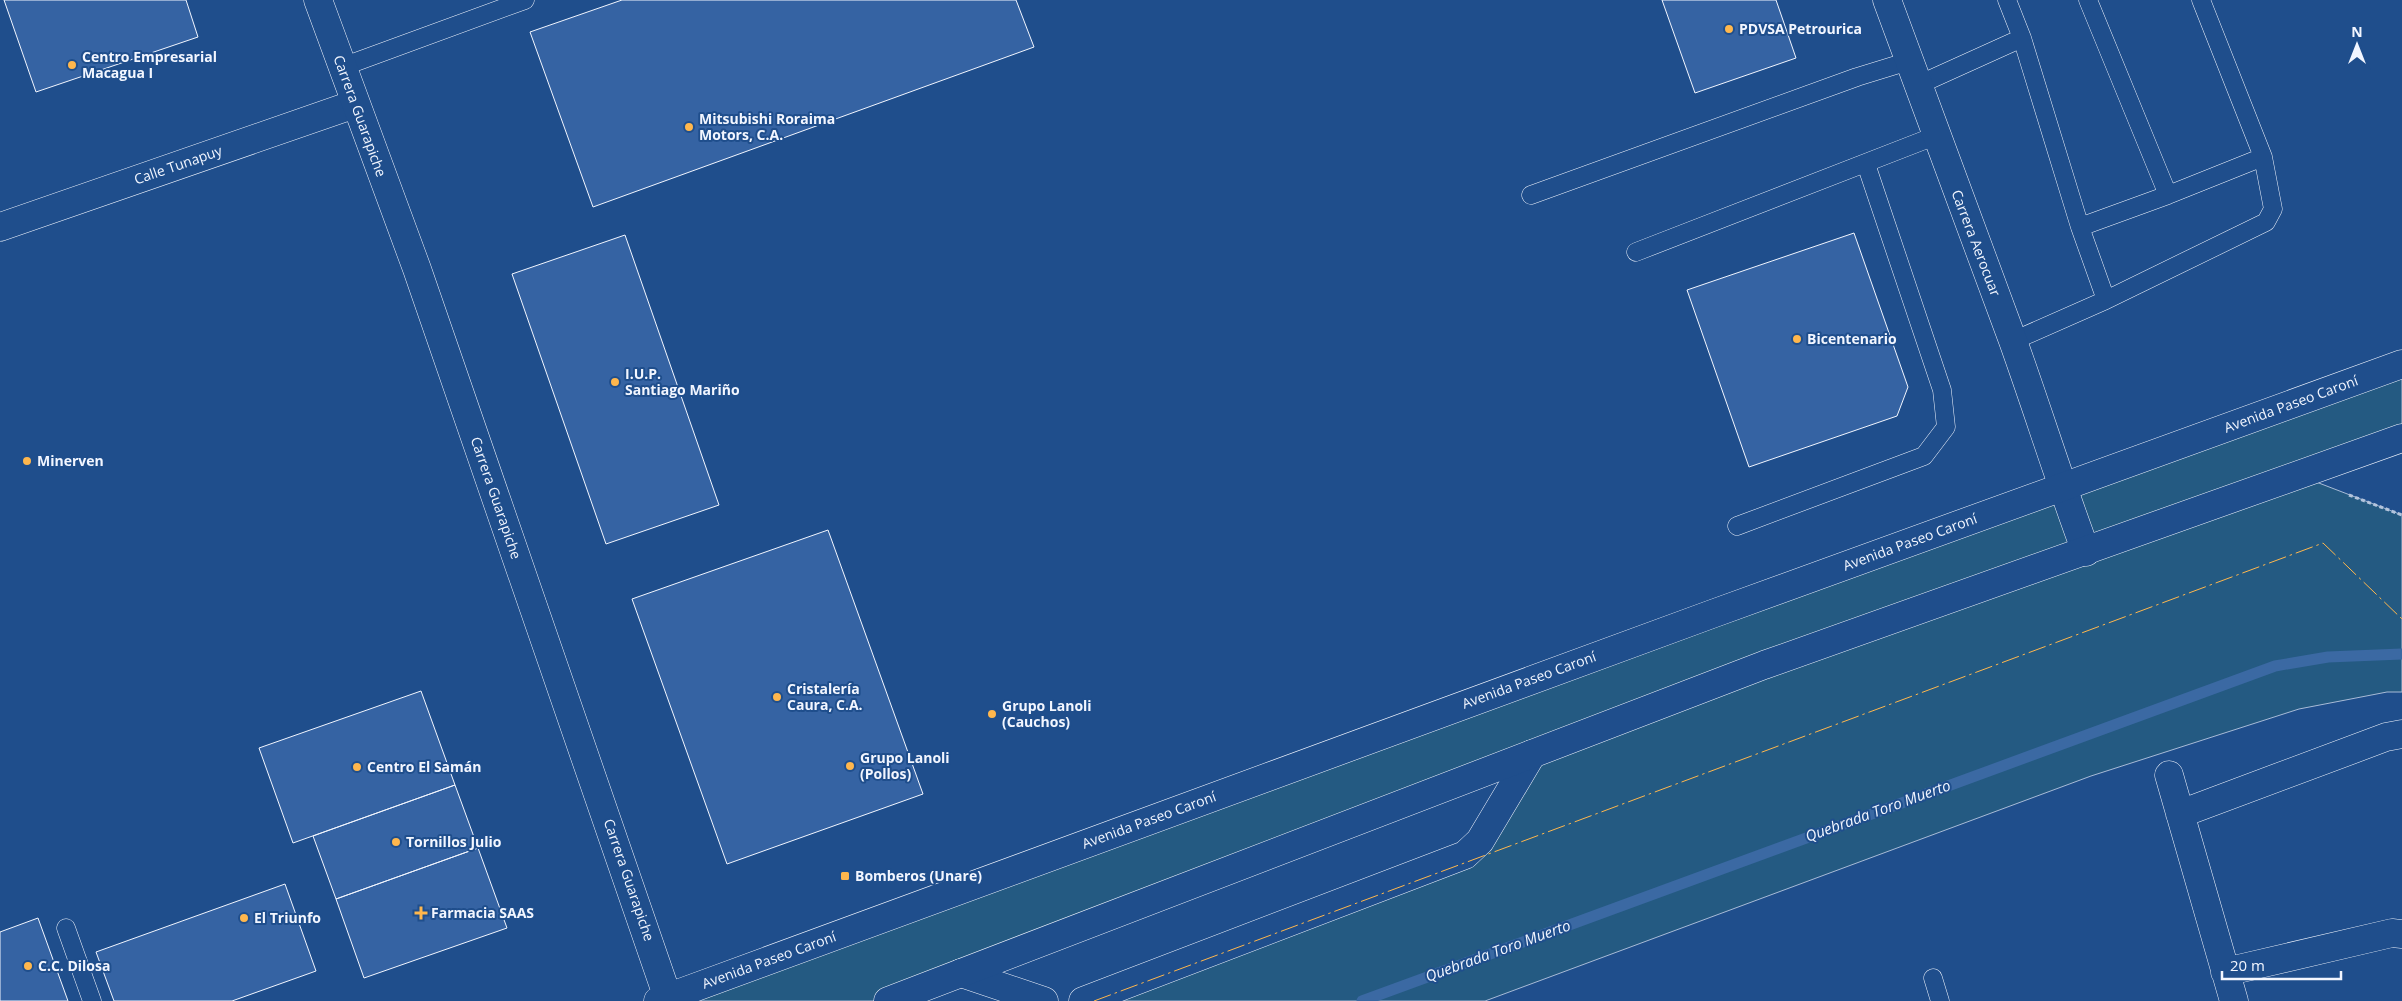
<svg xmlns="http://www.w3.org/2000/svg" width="2402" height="1001" font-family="'Open Sans',sans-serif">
  <rect width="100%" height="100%" fill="#1f4e8c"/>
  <path fill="#245a82" stroke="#a8bbd7" d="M2402,364V438L2298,475L2402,515V692H2387L2299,709L2091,776L1485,1001H1083L1465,855L1532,755L888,1001H673Z"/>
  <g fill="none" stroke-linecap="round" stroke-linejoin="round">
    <path stroke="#3b69a3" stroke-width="11" d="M1362,1001L2275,666L2328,657L2402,654"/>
  </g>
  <path fill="#3563a3" stroke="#f2f6ff" d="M4,0H186L198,37L36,92Z
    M622,0H1016L1034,47L593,207L530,32Z
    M1662,0H1776L1796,58L1695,93Z
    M1854,233L1908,387L1897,416L1749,467L1687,290Z
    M625,235L719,505L606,544L512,274Z
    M828,530L923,794L727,864L632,599Z
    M421,691L455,785L293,843L259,748Z
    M455,785L478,848L336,899L313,836Z
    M478,848L507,928L364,978L336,899Z
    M285,884L316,971L232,1001H114L96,952Z
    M38,918L68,1001H0V932Z"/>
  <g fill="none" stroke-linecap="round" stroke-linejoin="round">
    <g stroke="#f2f6ff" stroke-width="19">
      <path id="service" d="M2088,0L2168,195
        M2022,38L2080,227
        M342,67L525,0
        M1918,85L2022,38L2007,0
        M1531,195L1857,77L1909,61
        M1636,252L1935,136
        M2106,300L2080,227L2168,195L2263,157
        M2013,341L2106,300L2266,222L2273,209L2263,157L2201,0
        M1737,526L1924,456L1946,427L1942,390L1866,164
        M66,928L92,1001
        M1933,978L1940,1001"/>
    </g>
    <g stroke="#f2f6ff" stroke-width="29">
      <path id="minor" d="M1887,0C1928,114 1972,227 2013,341C2038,411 2060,482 2086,552
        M0,227L355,104
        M2169,775L2234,1001
        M2180,814L2386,737L2402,734
        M2225,972L2392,933L2402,934
        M961,973L1044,1001
        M1083,1001L1465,855L1480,841L1532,754"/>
    </g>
    <g stroke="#f2f6ff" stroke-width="29">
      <path id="tertiary" d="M318,0L417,269L669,1001
        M658,1001L1712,614L2402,364
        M888,1001L1764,665L2402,438"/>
    </g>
    <path stroke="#b3c4dc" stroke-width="3" stroke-dasharray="4 2.5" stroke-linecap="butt" d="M2349,495L2402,515"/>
    <use href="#service" stroke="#1f4e8c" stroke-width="18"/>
    <use href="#minor" stroke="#1f4e8c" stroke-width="28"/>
    <use href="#tertiary" stroke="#1f4e8c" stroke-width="28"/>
    <path stroke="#ffb74d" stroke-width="1" stroke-dasharray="18 4 2.5 4" stroke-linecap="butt" d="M1094,1001L2323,543L2402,619"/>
  </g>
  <g fill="#ffb74d" stroke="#1f4e8c" stroke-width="2">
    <circle cx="1729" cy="29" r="5"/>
    <circle cx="72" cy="65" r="5"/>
    <circle cx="689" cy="127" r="5"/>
    <circle cx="1797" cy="339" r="5"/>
    <circle cx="615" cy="382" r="5"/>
    <circle cx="27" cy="461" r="5"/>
    <circle cx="777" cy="697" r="5"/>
    <circle cx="992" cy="714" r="5"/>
    <circle cx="850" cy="766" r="5"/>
    <circle cx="357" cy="767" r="5"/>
    <circle cx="396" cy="842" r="5"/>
    <rect x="840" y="871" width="10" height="10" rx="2.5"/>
    <path d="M418.5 905.5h5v5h5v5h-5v5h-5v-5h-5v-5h5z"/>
    <circle cx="244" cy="918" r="5"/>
    <circle cx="28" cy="966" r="5"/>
  </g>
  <g text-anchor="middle" stroke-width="4" stroke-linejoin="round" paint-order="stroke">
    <g font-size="14" font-weight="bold" fill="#f2f6ff" stroke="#1f4e8c" text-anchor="start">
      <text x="1739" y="34">PDVSA Petrourica</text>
      <text x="82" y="62">Centro Empresarial<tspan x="82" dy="16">Macagua I</tspan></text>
      <text x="699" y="124">Mitsubishi Roraima<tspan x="699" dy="16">Motors, C.A.</tspan></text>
      <text x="1807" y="344">Bicentenario</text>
      <text x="625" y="379">I.U.P.<tspan x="625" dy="16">Santiago Mariño</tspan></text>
      <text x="37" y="466">Minerven</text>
      <text x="787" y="694">Cristalería<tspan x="787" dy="16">Caura, C.A.</tspan></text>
      <text x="1002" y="711">Grupo Lanoli<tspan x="1002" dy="16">(Cauchos)</tspan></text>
      <text x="860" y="763">Grupo Lanoli<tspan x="860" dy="16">(Pollos)</tspan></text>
      <text x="367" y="772">Centro El Samán</text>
      <text x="406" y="847">Tornillos Julio</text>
      <text x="855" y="881">Bomberos (Unare)</text>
      <text x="431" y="918">Farmacia SAAS</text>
      <text x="254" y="923">El Triunfo</text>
      <text x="38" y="971">C.C. Dilosa</text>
    </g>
    <g font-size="14" fill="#f2f6ff" stroke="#1f4e8c">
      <text transform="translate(360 116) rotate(70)" y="5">Carrera Guarapiche</text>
      <text transform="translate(178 165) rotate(-19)" y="5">Calle Tunapuy</text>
      <text transform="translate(1976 243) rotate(69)" y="5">Carrera Aerocuar</text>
      <text transform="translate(2291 404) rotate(-20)" y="5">Avenida Paseo Caroní</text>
      <text transform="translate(496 498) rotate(71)" y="5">Carrera Guarapiche</text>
      <text transform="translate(1910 542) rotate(-20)" y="5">Avenida Paseo Caroní</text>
      <text transform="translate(1529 680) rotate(-20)" y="5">Avenida Paseo Caroní</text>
      <text transform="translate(1149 820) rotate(-20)" y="5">Avenida Paseo Caroní</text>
      <text transform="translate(629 880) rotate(71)" y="5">Carrera Guarapiche</text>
      <text transform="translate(769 960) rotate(-20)" y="5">Avenida Paseo Caroní</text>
    </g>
    <g font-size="15" font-style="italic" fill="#f2f6ff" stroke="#1f4e8c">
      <text transform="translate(1878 811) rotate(-20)" y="5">Quebrada Toro Muerto</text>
      <text transform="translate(1498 951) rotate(-20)" y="5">Quebrada Toro Muerto</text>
    </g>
  </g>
  <g transform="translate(2357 45)" stroke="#1f4e8c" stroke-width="4" paint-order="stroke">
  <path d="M0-4L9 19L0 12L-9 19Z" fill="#f2f6ff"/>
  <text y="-8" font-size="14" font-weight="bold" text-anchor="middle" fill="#f2f6ff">N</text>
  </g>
  <path d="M2222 971v8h119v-8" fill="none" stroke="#f2f6ff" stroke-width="2.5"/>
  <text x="2230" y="971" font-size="15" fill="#f2f6ff" stroke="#1f4e8c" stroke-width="4" paint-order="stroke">20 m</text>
</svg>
